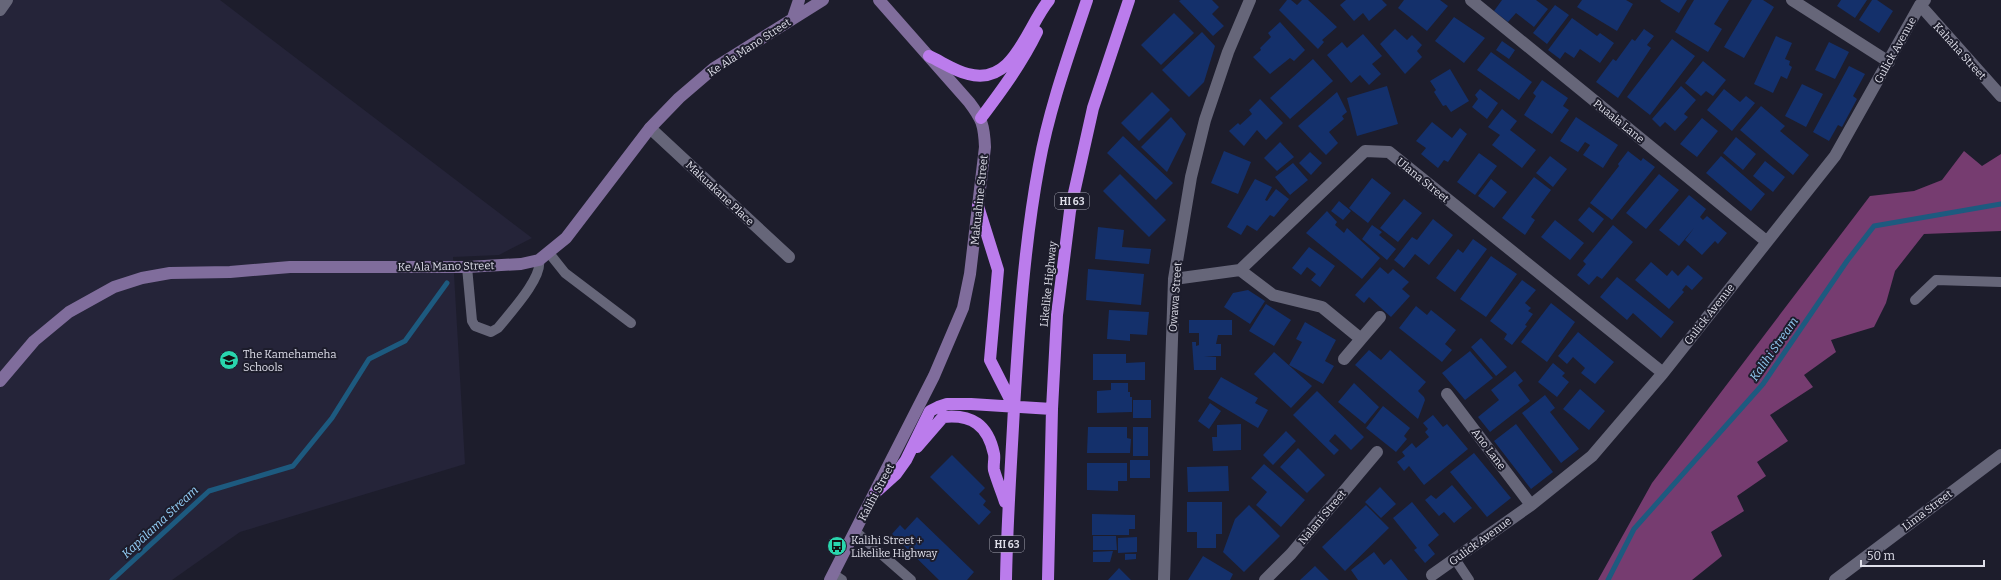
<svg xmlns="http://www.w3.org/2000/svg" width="2001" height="580" font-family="Bitter,serif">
  <rect width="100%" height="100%" fill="#1d1d2c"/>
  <path fill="#252439" d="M0,0H220L532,238L499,255L453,257L465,464L240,532L172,580H0Z"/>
  <path fill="#763c70" d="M1964,151L1982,166L2001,154V231L1924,234L1895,271L1886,303L1874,327L1831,340L1836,352L1804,375L1813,387L1770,415L1788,441L1757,462L1766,476L1737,496L1744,511L1711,532L1722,556L1692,580H1598L1652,483L1870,196L1914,191L1942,180Z"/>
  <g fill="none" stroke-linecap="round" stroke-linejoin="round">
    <path stroke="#1d5a7f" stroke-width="5" d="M112,580L209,491L293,466L332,418L369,359L405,341L447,283
      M1608,580L1634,529L1763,384L1847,261L1874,226L2001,204"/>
  </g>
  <path fill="#14306b" d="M1181,0H1212L1219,7L1212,14L1224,26L1213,36L1179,1Z
    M1287,0H1291L1297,5L1302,0H1308L1337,27L1322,40L1324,42L1318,49L1279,10Z
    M1346,0H1382L1387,5L1369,21L1363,13L1354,21L1340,5Z
    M1404,0H1440L1448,6L1427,31L1398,8Z
    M1502,0H1536L1548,9L1534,27L1516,13L1508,22L1494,11Z
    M1582,0H1626L1633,4L1617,31L1577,7Z
    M1661,0H1687L1679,13L1660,1Z
    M1694,0H1729L1714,24L1722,29L1708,52L1675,32Z
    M1752,0H1763L1774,7L1744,58L1724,47Z
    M1841,0H1867L1855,18L1837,6Z
    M1872,0H1877L1893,11L1879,33L1859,20Z
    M1555,5L1569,15L1547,44L1533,33Z
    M1174,13L1194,33L1161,65L1141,45Z
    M1454,17L1485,38L1464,63L1435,41Z
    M1572,18L1597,36L1600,33L1614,43L1600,63L1580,49L1574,58L1565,52L1560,59L1548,50Z
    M1280,22L1305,50L1294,61L1290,58L1270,74L1253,57L1261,50L1260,48L1271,37L1268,33Z
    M1395,29L1407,40L1412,35L1422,45L1417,51L1422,57L1405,74L1380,44Z
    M1644,29L1654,36L1647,45L1651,48L1618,98L1596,82L1613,59L1616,61L1632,39L1635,41Z
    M1202,32L1215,46L1204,82L1189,97L1162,70Z
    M1363,34L1382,56L1372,64L1381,74L1369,85L1360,75L1351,83L1327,55L1342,42L1347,48Z
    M1776,36L1792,43L1785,59L1790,61L1789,65L1792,67L1787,79L1781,76L1773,93L1754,84Z
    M1672,39L1695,56L1650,115L1627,97Z
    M1502,41L1515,50L1509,59L1496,50Z
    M1829,42L1849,52L1835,79L1815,70Z
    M1491,52L1532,82L1519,100L1477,70Z
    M1313,59L1333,81L1290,119L1270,98Z
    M1703,61L1726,80L1713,96L1706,91L1701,96L1685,83Z
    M1849,66L1865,74L1853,96L1857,99L1842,127L1838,125L1829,141L1813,132Z
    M1450,69L1469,101L1451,112L1446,105L1443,106L1434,92L1436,90L1430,81Z
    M1542,80L1568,98L1563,106L1569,110L1552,134L1524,115L1536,96L1533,93Z
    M1802,84L1823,94L1806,127L1785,116Z
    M1387,86L1398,124L1357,136L1347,98Z
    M1681,86L1696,100L1684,114L1688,117L1675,131L1665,122L1660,127L1652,119Z
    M1480,89L1498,103L1487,119L1472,107L1478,99L1475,95Z
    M1724,89L1740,102L1746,96L1755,103L1732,131L1707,110Z
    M1152,92L1170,110L1139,141L1121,123Z
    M1337,92L1347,112L1342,116L1344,119L1329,132L1338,143L1326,155L1298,126Z
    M1260,99L1283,123L1266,140L1257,130L1244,146L1229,131L1238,123L1240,125L1252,114L1249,110Z
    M1761,106L1785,126L1780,131L1809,155L1793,175L1740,130Z
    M1502,109L1517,121L1510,130L1536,150L1522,168L1492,145L1500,135L1488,127Z
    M1171,117L1186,134L1167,172L1141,147Z
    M1576,117L1618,145L1603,168L1583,155L1590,145L1585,142L1578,152L1560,141Z
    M1702,118L1718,131L1697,157L1680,144Z
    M1432,122L1452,138L1460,128L1467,134L1448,162L1444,160L1438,168L1421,154L1426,148L1416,141Z
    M1123,136L1173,183L1156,200L1107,153Z
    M1736,137L1756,154L1743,170L1723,153Z
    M1280,142L1294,157L1277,171L1264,158Z
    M1224,151L1251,162L1238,194L1211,183Z
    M1628,151L1641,161L1643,158L1655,167L1612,220L1590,203L1619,166L1618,164Z
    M1310,152L1322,163L1311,175L1299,163Z
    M1479,153L1497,166L1475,195L1457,182Z
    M1550,156L1567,169L1553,187L1536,173Z
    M1721,156L1765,194L1751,211L1706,173Z
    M1765,161L1785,177L1773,192L1753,176Z
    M1293,163L1308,180L1290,195L1275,177Z
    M1120,174L1166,220L1149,237L1103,191Z
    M1659,174L1679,190L1646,229L1626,213Z
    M1534,177L1551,190L1531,217L1535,220L1525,235L1502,218Z
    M1372,178L1391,193L1368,223L1349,208Z
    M1255,179L1272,187L1265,200L1267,201L1276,189L1289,199L1274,217L1270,215L1257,231L1247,225L1241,235L1227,227Z
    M1491,179L1507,192L1494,208L1478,196Z
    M1689,195L1706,209L1700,217L1703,220L1707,216L1727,233L1718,244L1715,241L1702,255L1685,240L1694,228L1679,246L1659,230Z
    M1404,199L1422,213L1398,242L1380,228Z
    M1339,201L1351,211L1343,220L1331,211Z
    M1589,207L1604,219L1593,233L1578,220Z
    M1327,211L1337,222L1335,225L1344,233L1347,228L1380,258L1362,279L1306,233Z
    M1433,219L1453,235L1429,265L1415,254L1404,268L1394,260L1412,237L1417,240Z
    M1555,220L1584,243L1570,260L1541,237Z
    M1372,225L1382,232L1379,235L1396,249L1387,260L1362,239Z
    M1613,225L1633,242L1602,279L1597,276L1589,285L1577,275L1586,264L1583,261Z
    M1098,227L1124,230L1122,247L1151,249L1149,264L1095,259Z
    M1473,239L1487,249L1455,292L1436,278L1458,249L1463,253Z
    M1309,247L1335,266L1320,287L1311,280L1316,274L1307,267L1301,275L1292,268Z
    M1491,256L1517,274L1486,317L1460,299Z
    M1651,262L1667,276L1672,270L1678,276L1688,265L1703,278L1692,290L1686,285L1682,290L1684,292L1669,309L1635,280Z
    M1380,267L1388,274L1393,269L1409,282L1402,289L1410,296L1391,317L1369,297L1364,303L1355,295Z
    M1088,269L1144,274L1141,305L1086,300Z
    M1617,277L1674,322L1661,338L1633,313L1627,320L1600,297Z
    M1522,280L1536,290L1525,303L1531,308L1528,311L1533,314L1525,325L1527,326L1512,345L1504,339L1507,334L1490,321Z
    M1248,290L1265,301L1250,324L1224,307L1233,293Z
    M1551,303L1575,322L1547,362L1521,342Z
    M1266,304L1291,320L1274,346L1249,331Z
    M1416,306L1427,315L1431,310L1456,330L1445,344L1452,350L1442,362L1399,328Z
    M1109,310L1149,312L1147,335L1130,334V341L1107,339Z
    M1189,320H1232V335H1218L1216,344H1221V356H1204L1216,357V370H1194L1192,342H1196V346L1199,345V333H1189Z
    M1305,322L1336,340L1325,361L1334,366L1323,384L1289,365L1302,342L1296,339Z
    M1578,332L1614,362L1595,384L1581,373L1585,368L1573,357L1567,364L1558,356Z
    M1481,338L1507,367L1496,376L1471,347Z
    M1369,350L1381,360L1390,350L1426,382L1418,391L1424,397L1425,400L1418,419L1355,365Z
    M1470,351L1493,378L1465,400L1442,373Z
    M1274,352L1312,386L1291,408L1254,374Z
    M1093,354H1126V363L1145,362V380H1093Z
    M1553,363L1565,373L1562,376L1569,382L1557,397L1538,382Z
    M1515,371L1523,381L1518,385L1530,401L1490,432L1478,417L1499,400L1491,390Z
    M1221,377L1258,398L1255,403L1268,410L1258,428L1208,398Z
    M1111,383H1128V392H1130V397H1132V412L1097,413V391L1111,390Z
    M1354,383L1379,407L1365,424L1338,402Z
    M1580,389L1605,411L1589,430L1563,409Z
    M1317,391L1364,437L1351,450L1335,434L1329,441L1339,450L1334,455L1293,415Z
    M1545,395L1555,408L1550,412L1579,449L1561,463L1522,413Z
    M1133,400H1151V418H1133Z
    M1210,403L1221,411L1209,429L1198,421Z
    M1383,406L1410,428L1404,436L1407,439L1396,452L1366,428Z
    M1433,415L1443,427L1447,424L1468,449L1424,485L1409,466L1404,471L1397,462L1405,456L1402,452L1412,443L1416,448L1429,437L1425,432L1428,429L1423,423Z
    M1241,424V450L1213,451L1212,437H1217V425Z
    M1516,424L1553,472L1531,489L1494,441Z
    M1088,427H1127V438L1131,439L1130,453H1087Z
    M1133,427H1148V456H1133Z
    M1286,431L1296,441L1273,465L1263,455Z
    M1298,448L1325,475L1307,493L1280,467Z
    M1474,453L1511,498L1487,517L1450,472Z
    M952,455L985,488L979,494L986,501L983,505L991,512L979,525L930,477Z
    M1130,460H1150V478H1130Z
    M1087,463H1127V481H1118V491L1087,490Z
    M1264,464L1305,500L1281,527L1256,505L1267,492L1251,478Z
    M1228,466L1229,491L1188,492L1187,467Z
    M1452,485L1472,508L1454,523L1444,512L1439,516L1425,500L1431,495L1436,499Z
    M1380,487L1396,504L1381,518L1365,502Z
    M1187,502H1222V534H1216V548H1197V532H1187Z
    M1412,502L1439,535L1428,545L1435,554L1425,563L1414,550L1417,548L1393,518Z
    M1249,505L1280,536L1244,572L1223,552L1235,519Z
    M1366,505L1389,528L1345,571L1322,547Z
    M1092,514L1135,515V529H1129V535H1092Z
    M917,517L974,572L967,580H939L892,534L900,525L905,530Z
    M1093,536H1116L1117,550H1093Z
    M1137,537V552L1118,553V538Z
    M1113,551L1110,562H1093V552Z
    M1374,552L1384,565L1391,559L1408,580H1358L1351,570Z
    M1125,554H1136V559L1125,560Z
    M1203,556L1233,574L1230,580H1188Z
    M1315,566L1329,580H1300Z
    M1119,568L1131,580H1108Z"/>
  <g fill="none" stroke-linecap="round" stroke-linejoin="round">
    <path stroke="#666679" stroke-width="10" d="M549,253L565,273L631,323
      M467,267L472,321L475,326L491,332L498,328C509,314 543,278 539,260
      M1915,300L1936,280L2001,282
      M855,531L911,580
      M1455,559L1469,580
      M833,574L842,580"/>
    <path stroke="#666679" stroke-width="12" d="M1471,0L1766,241
      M1792,0L1889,62
      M1920,5L2001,96
      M0,10L7,0
      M650,128L789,257
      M1240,270L1273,295L1322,307L1361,339L1380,317
      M1174,279L1240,270L1365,151L1389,152L1663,373
      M1344,359L1361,339
      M1447,394L1531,505
      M1432,575L1531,505L1592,456L1663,373L1835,156L1920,5L1925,0
      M1164,580L1174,279L1191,177L1205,120L1228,52L1250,0
      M1265,580L1291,554L1377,452
      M1835,580L2001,455"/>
    <path stroke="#806d9c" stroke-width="12" d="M793,18L799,0
      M0,381L34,341L69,312L114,287L142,278L170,273L230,272L290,267H467L521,264L539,260L566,238L650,128L679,98L714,68L823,0
      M830,580L934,376L963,308L970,274L985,147C984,125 982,119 969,102L879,0"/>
    <path stroke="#bb7cec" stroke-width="12" d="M929,56C942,62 955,71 968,74C1014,87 1027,26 1049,0
      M981,118C1002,90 1022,63 1037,32
      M978,206L998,270L990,360L1014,407
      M917,447L943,417C972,414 988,425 994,454C995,459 993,465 994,470C997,481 1002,492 1005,502
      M876,492L896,474L906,460L930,411L938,407L947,404H971L1052,409
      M1006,580C1007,522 1011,466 1014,408C1019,326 1024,246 1039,165C1049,109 1069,54 1087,0
      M1048,580L1052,409L1057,315L1070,211L1093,108L1129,0"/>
  </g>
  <defs>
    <g id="school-disc" transform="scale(1)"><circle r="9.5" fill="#29d5ad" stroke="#1d1d2c"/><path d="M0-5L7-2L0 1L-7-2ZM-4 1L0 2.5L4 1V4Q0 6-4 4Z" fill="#111"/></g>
    <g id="bus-disc" transform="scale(1)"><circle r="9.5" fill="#29d5ad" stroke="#1d1d2c"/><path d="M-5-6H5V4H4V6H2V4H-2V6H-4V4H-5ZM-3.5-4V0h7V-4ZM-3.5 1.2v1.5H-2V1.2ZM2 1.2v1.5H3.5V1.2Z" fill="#111"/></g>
  </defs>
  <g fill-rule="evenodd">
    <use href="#school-disc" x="229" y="360"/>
    <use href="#bus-disc" x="837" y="546"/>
  </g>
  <g text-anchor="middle" stroke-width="4" stroke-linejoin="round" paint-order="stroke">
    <g fill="#1d1d2c" stroke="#a5a5b1" stroke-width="1">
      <rect x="1055" y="193" width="34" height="16" rx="3"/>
      <rect x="990" y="536" width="34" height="16" rx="3"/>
    </g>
    <g font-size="10" font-weight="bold" fill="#dfdfea">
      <text x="1072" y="205">HI 63</text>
      <text x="1007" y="548">HI 63</text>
    </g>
    <g font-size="11" fill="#dfdfea" stroke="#1d1d2c">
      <text transform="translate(749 47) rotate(-33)" y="4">Ke Ala Mano Street</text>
      <text transform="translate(1895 50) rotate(-61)" y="4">Gulick Avenue</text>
      <text transform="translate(1960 51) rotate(48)" y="4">Kahaha Street</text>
      <text transform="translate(1619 121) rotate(39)" y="4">Puaala Lane</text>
      <text transform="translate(1423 180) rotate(39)" y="4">Ulana Street</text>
      <text transform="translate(720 193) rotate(43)" y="4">Makuakane Place</text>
      <text transform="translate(979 200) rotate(-84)" y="4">Makuahine Street</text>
      <text transform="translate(446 266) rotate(-1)" y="4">Ke Ala Mano Street</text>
      <text transform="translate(1048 284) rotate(-84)" y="4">Likelike Highway</text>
      <text transform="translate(1175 297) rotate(-86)" y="4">Owawa Street</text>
      <text transform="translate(1709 314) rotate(-52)" y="4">Gulick Avenue</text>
      <text transform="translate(1489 449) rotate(53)" y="4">Ano Lane</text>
      <text transform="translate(876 492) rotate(-62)" y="4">Kalihi Street</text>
      <text transform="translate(1927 510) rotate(-37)" y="4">Lima Street</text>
      <text transform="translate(1322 517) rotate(-50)" y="4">Nalani Street</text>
      <text transform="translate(1480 541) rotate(-36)" y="4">Gulick Avenue</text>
    </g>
    <g font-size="11" fill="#dfdfea" stroke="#1d1d2c" text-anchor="start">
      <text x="243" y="358">The Kamehameha<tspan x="243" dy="13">Schools</tspan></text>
      <text x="851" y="544">Kalihi Street +<tspan x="851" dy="13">Likelike Highway</tspan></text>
    </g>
    <g font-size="12" font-style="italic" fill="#93cdf6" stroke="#1d1d2c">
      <text transform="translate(1774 349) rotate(-55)" y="4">Kalihi Stream</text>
      <text transform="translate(160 522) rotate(-43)" y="4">Kapālama Stream</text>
    </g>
  </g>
  <path d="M1861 560v6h123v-6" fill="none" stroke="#dfdfea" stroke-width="2"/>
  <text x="1867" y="560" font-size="12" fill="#dfdfea" stroke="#1d1d2c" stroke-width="3" paint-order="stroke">50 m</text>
</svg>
